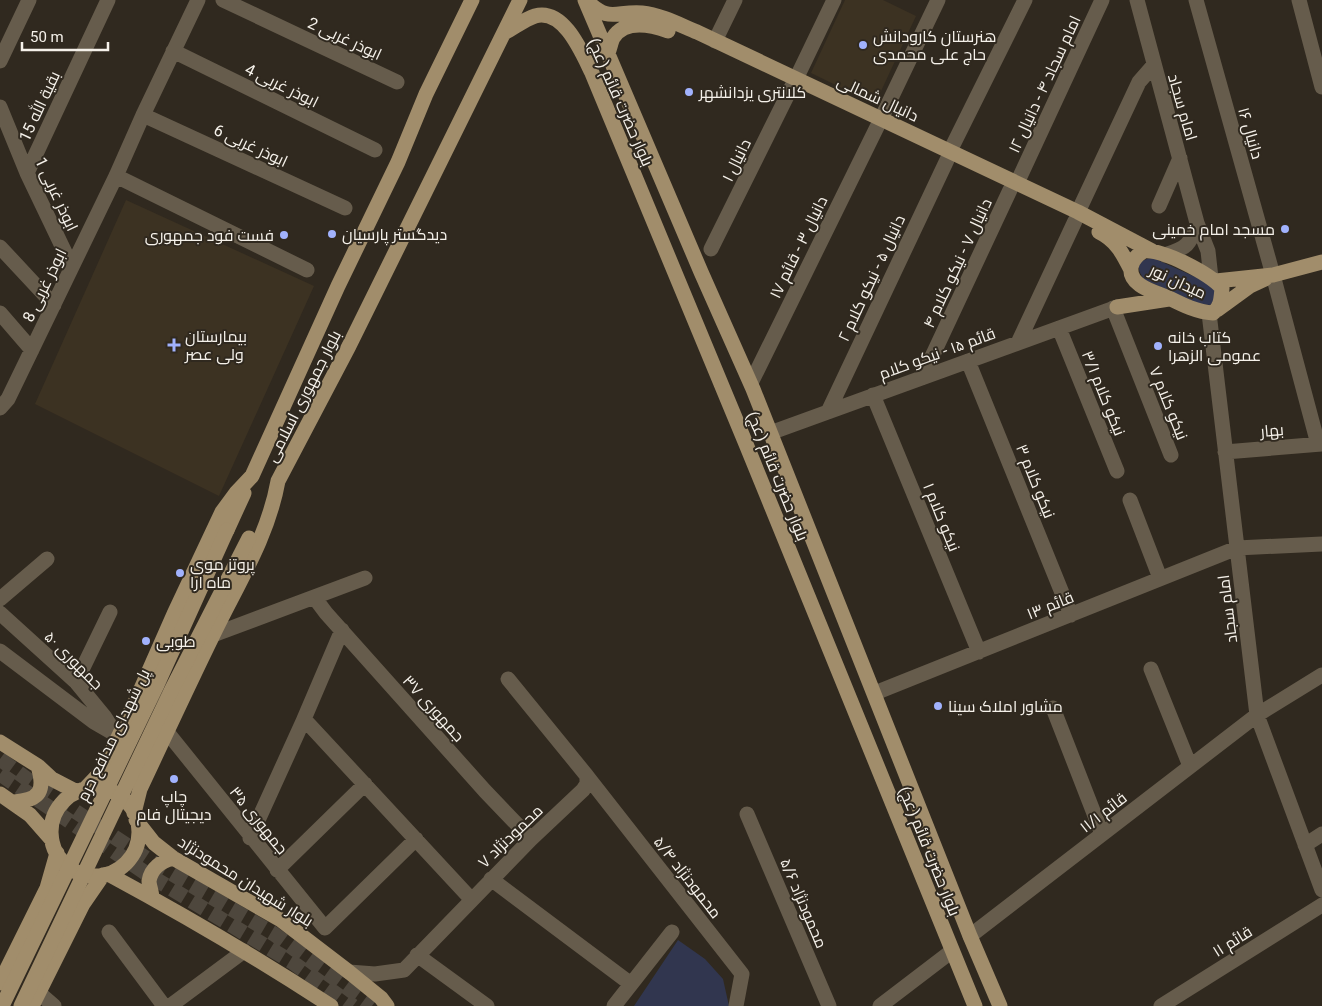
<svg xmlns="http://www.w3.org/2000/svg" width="1322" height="1006" font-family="Roboto,Cairo,sans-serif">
  <rect width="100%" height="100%" fill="#30291f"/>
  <path fill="#3c3222" d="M845,0H883L916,16L875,104L811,73Z
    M126,200L314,286L219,496L35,404Z"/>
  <path fill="#31364f" d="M1153,258L1211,284L1215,291V301L1210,305L1199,304L1145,280C1135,269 1137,259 1153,258Z
    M678,940L705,959L723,979L729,1006H634Z"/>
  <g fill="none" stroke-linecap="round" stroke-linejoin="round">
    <path stroke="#4e473d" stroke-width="15" stroke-dasharray="15 8" stroke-linecap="butt" d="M0,759L31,782L152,862L274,934L372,1006
      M0,774L147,874L292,962L353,1006"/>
    <path stroke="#665c4c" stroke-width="15" d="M223,0L397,82
      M1137,0L1197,223L1208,251L1211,278
      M1196,0L1273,275L1318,444
      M1299,0L1322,87
      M715,41L735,0
      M173,51L375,150
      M0,61L29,0
      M796,79L834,0
      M0,107L27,173L72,267
      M143,115L345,208
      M881,119L938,0
      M950,151L1025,0
      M27,173L108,0
      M116,176L307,270
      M1017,183L1102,0
      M1159,206L1180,158
      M1078,212L1139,82L1153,66
      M0,247L54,305
      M711,249L792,86
      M1165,255C1187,248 1190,245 1197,223
      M1113,308L1171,455
      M0,313L32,350
      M1209,313L1257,715L1322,890
      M1059,328L1117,471
      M1018,343L1075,221
      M968,361L1071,615
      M922,378L1010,190
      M751,383L877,127
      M873,395L979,652
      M0,408L8,399L116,176L143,115L198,0
      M828,412L947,160
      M770,433L1117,307
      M1225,452L1322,444
      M1130,500L1160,578
      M314,597L326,613L485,791L531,839
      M0,599L47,559
      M0,613L76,682L104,716L118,737
      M213,635L365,578
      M0,651L94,722L113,733
      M1151,669L1190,766
      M76,682L110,612
      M875,693L1237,548L1322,544
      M1053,708L1102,834
      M304,719L471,899
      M167,732L325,928L416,839
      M587,776L742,974L736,1006
      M747,814L829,1006
      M250,838L304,719L342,630
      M1305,845L1322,834
      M277,870L365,784
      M491,879L631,984
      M109,932L164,1006
      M970,936L1257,715L1322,675
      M417,955L487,1006
      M349,972L375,974L404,970L531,839L583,790L587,784V776L508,679
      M39,993L54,1006
      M170,1006L244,951
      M614,1006L672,932
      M880,1006L952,951
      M1161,1006L1322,905"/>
    <path stroke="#a18d6b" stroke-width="15" d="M585,0L701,272L753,389L970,936L1000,1006
      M587,1C609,23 615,11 642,13C661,15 680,25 697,32L1078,212L1152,251
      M504,33C514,28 525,19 535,16C564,8 582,53 592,73L746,444L975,1006
      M608,53C610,48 611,42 613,38C625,19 651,25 668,31
      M1099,232C1116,240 1123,254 1131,270
      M1144,251C1163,249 1210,274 1222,288C1221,299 1221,307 1213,313C1197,312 1183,305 1169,298C1160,294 1148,291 1140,285C1125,274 1130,259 1144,251Z
      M1216,281L1273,275L1322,262
      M1117,307L1169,299
      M1217,310L1250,286L1265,279
      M227,530L244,493
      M0,742L38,766L52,779L77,792
      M51 832a44 44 0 1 1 88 0a44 44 0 1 1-88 0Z
      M84,790L102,771L137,698L174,614L222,512L236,493L252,476L338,286L398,162L426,94L472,0
      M0,794L30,815L52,840
      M14,802C41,800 45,790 38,766
      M134,813L140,789C164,738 188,686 213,635C237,585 268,537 278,481L349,346L520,0
      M136,820L154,843L173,858L281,920L349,972L381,998L387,1006
      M108,874C184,915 259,959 331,1006
      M152,898C152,893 149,885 149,881C151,868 162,861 173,858
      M0,983L47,888L57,853
      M32,1006L83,904L103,875"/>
    <path stroke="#a18d6b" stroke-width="15" d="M2,1006L157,685L227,530
      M21,1006L172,689L249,538"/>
  </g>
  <g fill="#a1b2fd" stroke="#30291f" stroke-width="2">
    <circle cx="863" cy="45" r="5"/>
    <circle cx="689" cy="92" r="5"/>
    <circle cx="1285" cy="229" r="5"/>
    <circle cx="332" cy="234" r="5"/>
    <circle cx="284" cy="235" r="5"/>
    <path d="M171.5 337.5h5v5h5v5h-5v5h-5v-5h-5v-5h5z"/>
    <circle cx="1158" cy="346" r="5"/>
    <circle cx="180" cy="573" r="5"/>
    <circle cx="146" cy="641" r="5"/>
    <circle cx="938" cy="706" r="5"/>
    <circle cx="174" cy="779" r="5"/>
  </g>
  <g text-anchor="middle" stroke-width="4" stroke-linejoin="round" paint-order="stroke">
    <g font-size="16" fill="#f5f1ea" stroke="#30291f" text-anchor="start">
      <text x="873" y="42">هنرستان کارودانش<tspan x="873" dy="18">حاج علی محمدی</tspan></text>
      <text x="699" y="98">کلانتری یزدانشهر</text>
      <text x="1275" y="235" text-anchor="end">مسجد امام خمینی</text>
      <text x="342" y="240">دیدگستر پارسیان</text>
      <text x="274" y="241" text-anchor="end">فست فود جمهوری</text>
      <text x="185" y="342">بیمارستان<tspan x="185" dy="18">ولی عصر</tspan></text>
      <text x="1168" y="343">کتاب خانه<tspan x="1168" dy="18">عمومی الزهرا</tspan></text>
      <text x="190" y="570">پروتز موی<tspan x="190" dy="18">ماه ارا</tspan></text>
      <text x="156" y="647">طوبی</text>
      <text x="948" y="712">مشاور املاک سینا</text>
      <text x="174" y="802" text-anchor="middle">چاپ<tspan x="174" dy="18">دیجیتال فام</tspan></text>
    </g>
    <g font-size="16" fill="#f5f1ea" stroke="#30291f">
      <text transform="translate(345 38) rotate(25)" y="6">ابوذر غربی 2</text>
      <text transform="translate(1044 84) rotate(-65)" y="6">امام سجاد ۴ - دانیال ۱۲</text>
      <text transform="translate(282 85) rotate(26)" y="6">ابوذر غربی 4</text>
      <text transform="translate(878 98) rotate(25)" y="6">دانیال شمالی</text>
      <text transform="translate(621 102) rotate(66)" y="6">بلوار حضرت قائم (عج)</text>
      <text transform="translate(39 106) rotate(-65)" y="6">بقیة الله 15</text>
      <text transform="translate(1183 107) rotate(74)" y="6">امام سجاد</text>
      <text transform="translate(1251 133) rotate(74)" y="6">دانیال ۱۶</text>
      <text transform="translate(251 145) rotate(25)" y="6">ابوذر غربی 6</text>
      <text transform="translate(736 160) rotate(-64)" y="6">دانیال ۱</text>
      <text transform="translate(57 194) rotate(65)" y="6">ابوذر غربی 1</text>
      <text transform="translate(798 247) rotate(-64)" y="6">دانیال ۳ - قائم ۱۷</text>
      <text transform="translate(957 263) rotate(-65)" y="6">دانیال ۷ - نیکو کلام ۴</text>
      <text transform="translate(871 278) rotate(-65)" y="6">دانیال ۵ - نیکو کلام ۲</text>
      <text transform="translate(1178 281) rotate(25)" y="6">میدان نور</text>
      <text transform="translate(44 285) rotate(-64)" y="6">ابوذر غربی 8</text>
      <text transform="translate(937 353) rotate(-20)" y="6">قائم ۱۵ - نیکو کلام</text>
      <text transform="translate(1104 393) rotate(68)" y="6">نیکو کلام ۳/۱</text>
      <text transform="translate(303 396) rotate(-63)" y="6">بلوار جمهوری اسلامی</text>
      <text transform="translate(1169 403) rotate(68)" y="6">نیکو کلام ٧</text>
      <text transform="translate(1272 430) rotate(-5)" y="6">بهار</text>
      <text transform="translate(778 476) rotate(68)" y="6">بلوار حضرت قائم (عج)</text>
      <text transform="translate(1036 481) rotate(68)" y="6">نیکو کلام ۳</text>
      <text transform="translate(942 517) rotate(68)" y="6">نیکو کلام ۱</text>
      <text transform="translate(1050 605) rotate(-22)" y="6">قائم ۱۳</text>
      <text transform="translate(1227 609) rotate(-97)" y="6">امام سجاد</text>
      <text transform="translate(74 660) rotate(45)" y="6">جمهوری ۵۰</text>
      <text transform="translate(434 708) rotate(48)" y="6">جمهوری ۳۷</text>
      <text transform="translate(113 735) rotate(-64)" y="6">پل شهدای مدافع حرم</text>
      <text transform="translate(1103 812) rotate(-38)" y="6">قائم ۱۱/۱</text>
      <text transform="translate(259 820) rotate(51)" y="6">جمهوری ۳۵</text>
      <text transform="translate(510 836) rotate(-44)" y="6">محمودنژاد ۷</text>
      <text transform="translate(930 851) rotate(68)" y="6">بلوار حضرت قائم (عج)</text>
      <text transform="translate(688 877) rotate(52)" y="6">محمودنژاد ۵/۴</text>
      <text transform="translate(246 881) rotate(32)" y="6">بلوار شهیدان محمودنژاد</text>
      <text transform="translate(804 903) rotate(67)" y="6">محمودنژاد ۵/۶</text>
      <text transform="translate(1232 941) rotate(-32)" y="6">قائم ۱۱</text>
    </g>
  </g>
  <path d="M22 42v8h86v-8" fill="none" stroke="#f5f1ea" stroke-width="2.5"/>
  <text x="30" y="42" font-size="15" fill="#f5f1ea" stroke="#30291f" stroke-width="4" paint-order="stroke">50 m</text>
</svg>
